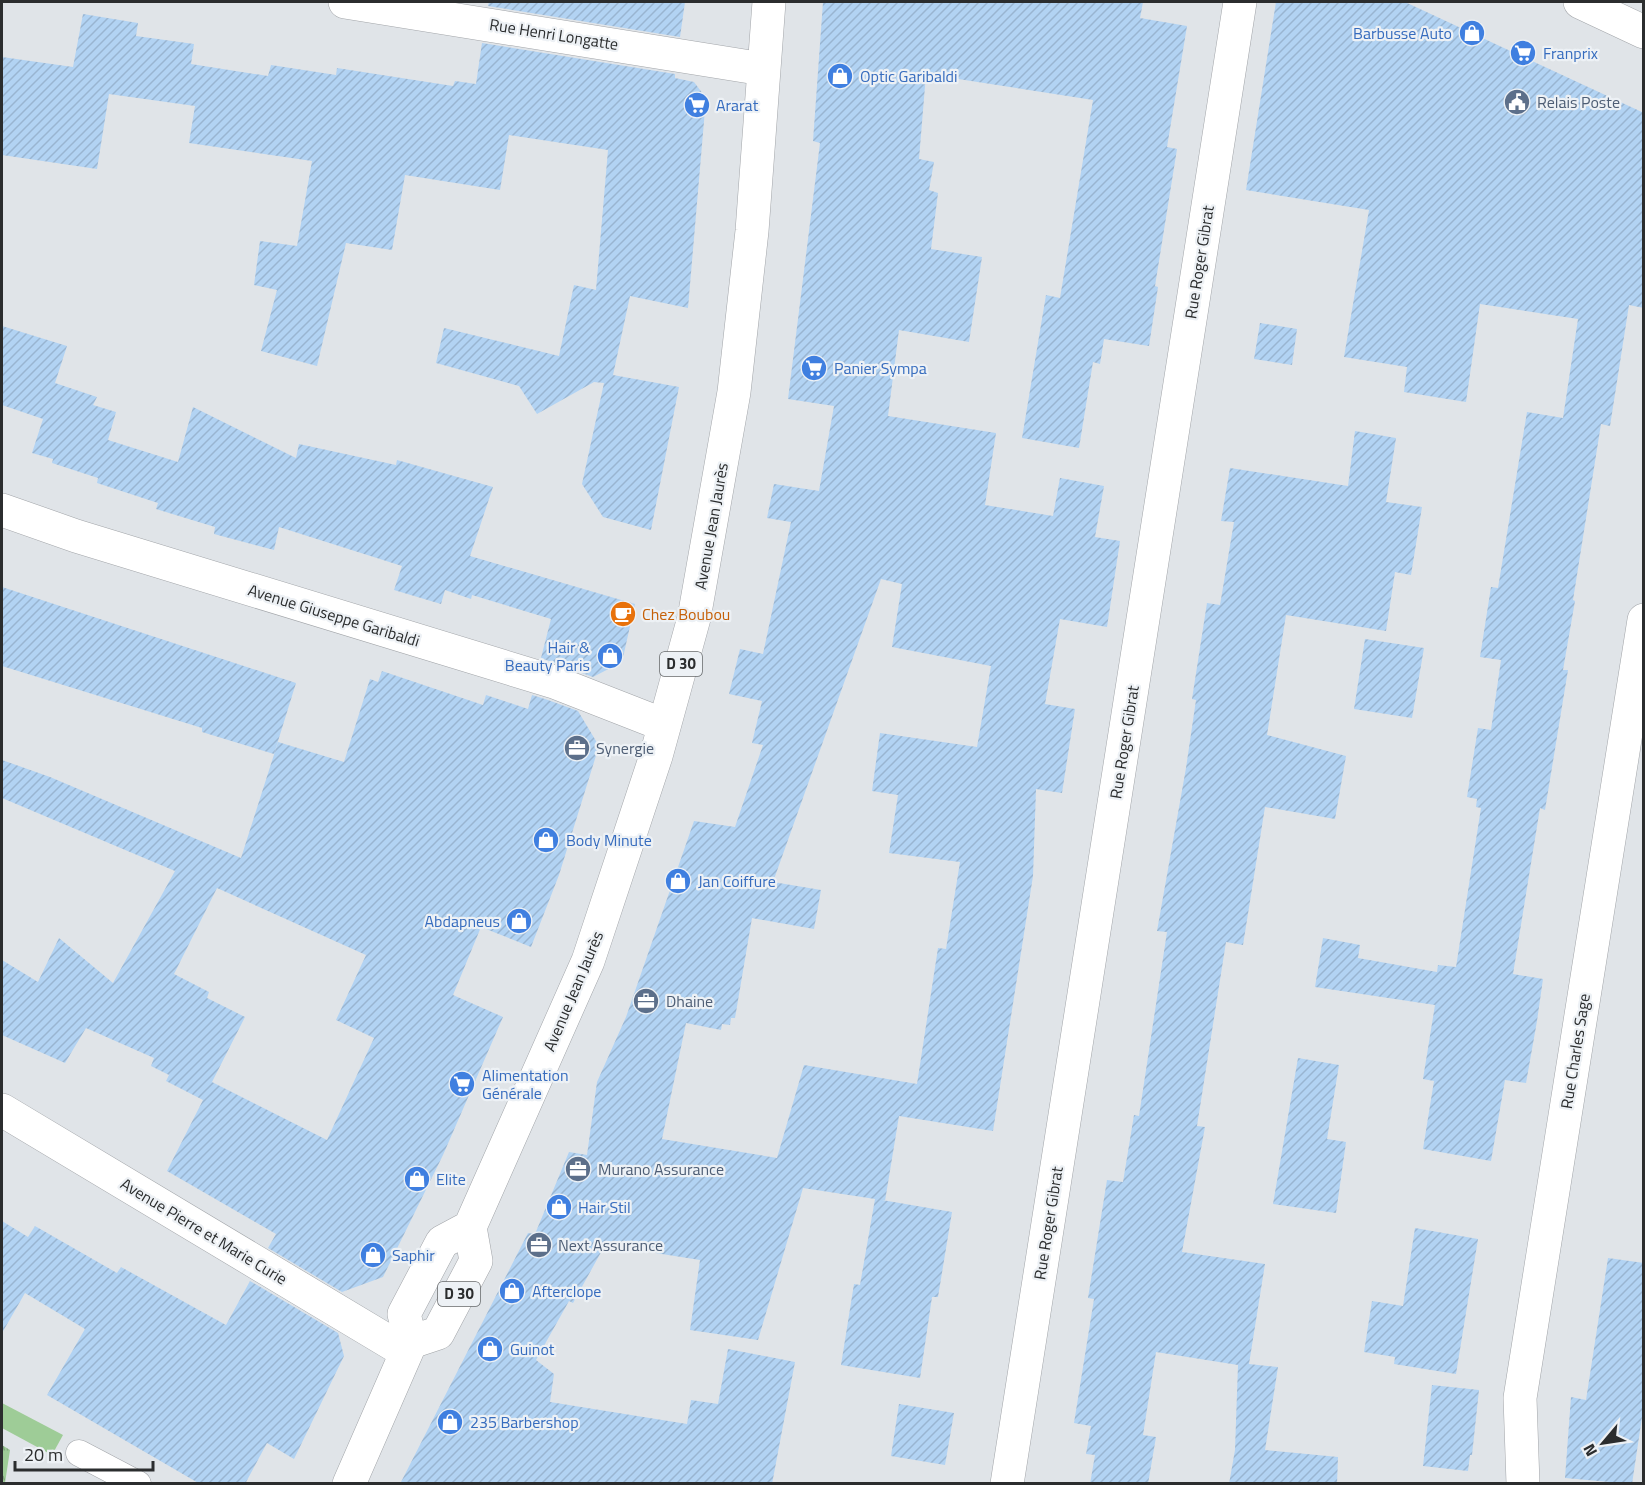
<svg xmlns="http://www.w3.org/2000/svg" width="1645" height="1485" font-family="'Titillium Web',sans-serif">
  <defs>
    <pattern id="grass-tufts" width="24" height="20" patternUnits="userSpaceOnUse" patternTransform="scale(1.5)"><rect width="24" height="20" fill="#9ecc97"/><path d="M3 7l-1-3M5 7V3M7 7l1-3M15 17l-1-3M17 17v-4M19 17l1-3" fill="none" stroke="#81a67c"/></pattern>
    <pattern id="building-hatch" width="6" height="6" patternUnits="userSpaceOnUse" patternTransform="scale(1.5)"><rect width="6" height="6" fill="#b2d3f3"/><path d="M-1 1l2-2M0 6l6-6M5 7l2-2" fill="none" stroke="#99b5d1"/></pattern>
  </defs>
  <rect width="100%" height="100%" fill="#e0e4e8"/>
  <path fill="url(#grass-tufts)" d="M2,1445L10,1450L5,1483H2Z"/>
  <path fill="#9ecc97" d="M2,1403L63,1435L52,1455L2,1428Z"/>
  <path fill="url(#building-hatch)" fill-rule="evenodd" d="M489,2H685L680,37L488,6Z
    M823,2H1143L1140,18L1187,26L1167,147L1177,149L1155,286L1158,287L1149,346L1104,339L1100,364L1093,362L1079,448L1022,438L1046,295L1060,298L1093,100L926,74L919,159L934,162L929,190L938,193L931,249L982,257L969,342L899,330L888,416L996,433L985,505L1053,516L1060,478L1104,486L1095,537L1120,541L1107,627L1060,619L1045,704L1075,709L1062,793L1036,789L1033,876L993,1131L899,1116L885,1201L882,1200L952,1212L938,1297H932L920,1378L841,1365L854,1284L860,1285L875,1199L803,1188L758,1340L690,1330L700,1260L605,1245L573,1303L569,1301L536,1360L554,1374L550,1402L687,1424L691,1400L718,1404L728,1349L795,1362L772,1484H400L528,1233L535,1234L569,1152L587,1155L597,1082L626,1017L694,821L735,827L763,745L752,743L762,701L729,694L740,649L763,654L791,522L767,518L774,484L819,491L834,406L788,399L820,143L813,141ZM881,579L902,584L892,647L991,666L977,747L880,733L872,791L898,795L889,853L960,862L946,949L938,948L917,1084L804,1065L777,1158L662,1139L686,1023L721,1030L722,1024L730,1025L731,1018H735L752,918L814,929L821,890L773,882Z
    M1276,2H1405L1644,113V308L1629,305L1610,426L1601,424L1573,600L1575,601L1563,670H1568L1545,810L1540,808L1513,974L1543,979L1537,1021L1526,1083L1505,1080L1491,1161L1423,1149L1434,1081L1423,1079L1435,1005L1315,987L1323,938L1360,945L1358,958L1437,972L1438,965L1456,967L1481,808L1476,807L1477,799L1467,797L1478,728L1491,730L1501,660L1480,657L1491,587L1498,588L1527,412L1563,418L1578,319L1480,304L1466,402L1404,392L1407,367L1344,357L1369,210L1246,190Z
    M83,14L138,23L136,36L194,44L191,64L268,76L271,65L336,75L337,68L453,86L455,81L476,84L482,43L675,74V78L694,82L706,98L688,308L630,296L613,375L679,387L651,530L603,517L582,484L604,383L594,382L537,414L519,386L436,363L444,328L559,356L574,285L596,290L608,150L509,135L500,190L405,175L392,250L346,243L317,366L261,351L277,290L254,285L260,241L297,246L312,161L189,143L195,106L109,94L97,169L2,155V57L73,67Z
    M1260,323L1297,329L1292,365L1254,359Z
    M2,326L67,346L55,383L97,397L93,405L116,412L108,440L178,462L193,407L296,458L299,444L396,465L397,460L493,487L470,556L635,604L622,662L593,677L541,658L551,619L472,595L471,599L445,590L441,604L394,590L402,566L279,527L274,550L214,534L215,527L156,509L158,503L97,483L98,478L52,463L53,459L32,453L43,419L2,405Z
    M1355,431L1396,438L1386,502L1422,507L1411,575L1395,572L1386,631L1286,615L1267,735L1346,756L1335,819L1265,807L1243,945L1226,942L1197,1126L1205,1127L1182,1252L1265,1264L1249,1364L1278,1367L1265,1450L1338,1457L1337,1484H1229L1235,1450L1238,1365L1156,1352L1143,1435L1156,1437L1148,1484H1090L1095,1455L1086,1454L1091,1426L1074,1423L1094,1299L1088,1298L1107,1180L1123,1182L1134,1115L1139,1116L1167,932L1157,931L1186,768L1196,700L1192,699L1207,603L1220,605L1234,522L1221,521L1230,468L1348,486Z
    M2,587L296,683L274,754L202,732V728L2,666Z
    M1365,639L1424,648L1412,718L1354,709Z
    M382,671L483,705L486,695L528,709L532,695L548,700L578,711L599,746L559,875L531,947L481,927L453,995L503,1017L443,1155L383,1277L342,1292L268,1248L276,1234L167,1171L203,1100L166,1081L169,1075L151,1066L154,1058L86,1028L65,1063L2,1035V960L38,982L59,938L113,983L175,871L2,798V760L50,777L241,858L278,742L344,762L370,679L378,682ZM217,888L366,955L336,1020L374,1038L327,1140L212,1082L245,1017L207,998L209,992L174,974Z
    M1298,1058L1339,1065L1327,1139L1346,1142L1336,1213L1273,1204Z
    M2,1221L28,1237L35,1226L117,1273L121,1267L226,1325L250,1281L338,1333L344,1356L294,1459L267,1443L245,1484H200L47,1395L85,1329L25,1293L2,1333Z
    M1415,1228L1478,1239L1456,1374L1394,1364L1395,1357L1364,1352L1372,1301L1403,1306Z
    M1608,1258L1644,1263V1404L1632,1484L1565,1478L1571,1397L1586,1400Z
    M1432,1385L1479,1390L1472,1455H1470L1468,1471L1423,1466Z
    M899,1404L954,1413L945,1465L891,1456Z"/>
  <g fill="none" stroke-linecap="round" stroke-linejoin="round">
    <g stroke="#a2a5a9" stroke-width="27">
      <path id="service" d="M79,1453L138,1484"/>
    </g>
    <g stroke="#a2a5a9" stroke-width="34">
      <path id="minor" d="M345,2L763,69
        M2,510L76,536L554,682L664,725
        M2,1110L406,1352
        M1007,1484L1240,2
        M1523,1484L1520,1398L1644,620"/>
    </g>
    <g stroke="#a2a5a9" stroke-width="34">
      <path id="primary" d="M1580,2L1644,32
        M411,1342L438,1333L476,1261L470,1227L588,961L656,756L694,618L734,392L752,231L769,2
        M349,1484L411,1342L404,1314L442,1242L470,1227"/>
    </g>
    <use href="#service" stroke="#fff" stroke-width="26"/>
    <use href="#minor" stroke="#fff" stroke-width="33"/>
    <use href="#primary" stroke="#fff" stroke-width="33"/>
  </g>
  <defs>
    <g id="shop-disc" transform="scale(1.35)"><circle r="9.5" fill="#3f7fe0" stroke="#edf1f5"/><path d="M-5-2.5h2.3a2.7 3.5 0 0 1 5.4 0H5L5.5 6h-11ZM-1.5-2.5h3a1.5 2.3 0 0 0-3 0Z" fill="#fff"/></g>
    <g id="supermarket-disc" transform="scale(1.35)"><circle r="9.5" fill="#3f7fe0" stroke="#edf1f5"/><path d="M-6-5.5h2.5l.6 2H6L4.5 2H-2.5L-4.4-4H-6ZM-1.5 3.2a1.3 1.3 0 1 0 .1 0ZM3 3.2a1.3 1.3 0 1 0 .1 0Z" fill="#fff"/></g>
    <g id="civic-disc" transform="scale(1.35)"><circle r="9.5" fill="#5c6f8a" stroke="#edf1f5"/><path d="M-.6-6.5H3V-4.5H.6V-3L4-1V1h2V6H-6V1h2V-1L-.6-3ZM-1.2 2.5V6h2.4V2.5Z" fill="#fff"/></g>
    <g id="cafe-disc" transform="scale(1.35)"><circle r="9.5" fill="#e8710a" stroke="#edf1f5"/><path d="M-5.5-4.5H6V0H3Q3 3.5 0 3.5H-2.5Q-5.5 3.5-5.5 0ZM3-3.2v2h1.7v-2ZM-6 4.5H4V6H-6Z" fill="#fff"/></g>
    <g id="office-disc" transform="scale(1.35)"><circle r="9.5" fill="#5c6f8a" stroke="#edf1f5"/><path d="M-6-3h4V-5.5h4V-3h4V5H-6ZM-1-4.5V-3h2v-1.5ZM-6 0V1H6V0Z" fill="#fff"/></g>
  </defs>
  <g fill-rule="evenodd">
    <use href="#shop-disc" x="1472" y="33"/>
    <use href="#supermarket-disc" x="1523" y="53"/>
    <use href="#shop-disc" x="840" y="76"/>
    <use href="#civic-disc" x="1517" y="102"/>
    <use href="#supermarket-disc" x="697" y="105"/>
    <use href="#supermarket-disc" x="814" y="368"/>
    <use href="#cafe-disc" x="623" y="614"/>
    <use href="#shop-disc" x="610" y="656"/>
    <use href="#office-disc" x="577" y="748"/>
    <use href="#shop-disc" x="546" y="840"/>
    <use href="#shop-disc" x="678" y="881"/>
    <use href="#shop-disc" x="519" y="921"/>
    <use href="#office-disc" x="646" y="1001"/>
    <use href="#supermarket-disc" x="462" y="1084"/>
    <use href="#office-disc" x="578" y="1169"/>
    <use href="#shop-disc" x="417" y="1179"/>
    <use href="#shop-disc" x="559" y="1207"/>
    <use href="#office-disc" x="539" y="1245"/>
    <use href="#shop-disc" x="373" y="1255"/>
    <use href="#shop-disc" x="512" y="1291"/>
    <use href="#shop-disc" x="490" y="1349"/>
    <use href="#shop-disc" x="450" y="1422"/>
  </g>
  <g text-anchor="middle" stroke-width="4.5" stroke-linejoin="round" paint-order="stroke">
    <g fill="#edf1f5" stroke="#65686a" stroke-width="1.5">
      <rect x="660" y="652" width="42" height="24" rx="4.5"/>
      <rect x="438" y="1282" width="42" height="24" rx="4.5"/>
    </g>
    <g font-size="15" font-weight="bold" fill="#2b2d2e">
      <text x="681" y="669">D 30</text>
      <text x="459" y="1299">D 30</text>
    </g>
    <g font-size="16" fill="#366cbe" stroke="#edf1f5" text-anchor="start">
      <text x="1452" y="39" text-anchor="end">Barbusse Auto</text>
      <text x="1543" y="59">Franprix</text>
      <text x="860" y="82">Optic Garibaldi</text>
      <text x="716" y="111">Ararat</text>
      <text x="834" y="374">Panier Sympa</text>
      <text x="590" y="653" text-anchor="end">Hair &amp;<tspan x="590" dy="18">Beauty Paris</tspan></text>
      <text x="566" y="846">Body Minute</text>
      <text x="698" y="887">Jan Coiffure</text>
      <text x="500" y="927" text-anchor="end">Abdapneus</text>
      <text x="482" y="1081">Alimentation<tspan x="482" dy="18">Générale</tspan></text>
      <text x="436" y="1185">Elite</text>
      <text x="578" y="1213">Hair Stil</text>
      <text x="392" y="1261">Saphir</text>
      <text x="532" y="1297">Afterclope</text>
      <text x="510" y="1355">Guinot</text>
      <text x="470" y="1428">235 Barbershop</text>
    </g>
    <g font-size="16" fill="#2b2d2e" stroke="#edf1f5">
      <text transform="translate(554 34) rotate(9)" y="6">Rue Henri Longatte</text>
      <text transform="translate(1199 262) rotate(-81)" y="6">Rue Roger Gibrat</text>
      <text transform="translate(711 526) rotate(-80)" y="6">Avenue Jean Jaurès</text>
      <text transform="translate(334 615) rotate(17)" y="6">Avenue Giuseppe Garibaldi</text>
      <text transform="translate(1124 742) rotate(-81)" y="6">Rue Roger Gibrat</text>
      <text transform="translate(573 991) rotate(-67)" y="6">Avenue Jean Jaurès</text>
      <text transform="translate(1575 1051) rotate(-81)" y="6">Rue Charles Sage</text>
      <text transform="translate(1048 1223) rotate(-81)" y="6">Rue Roger Gibrat</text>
      <text transform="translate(204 1231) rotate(31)" y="6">Avenue Pierre et Marie Curie</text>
    </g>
    <g font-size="16" fill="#4e5e75" stroke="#edf1f5" text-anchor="start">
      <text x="1537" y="108">Relais Poste</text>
      <text x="596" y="754">Synergie</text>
      <text x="666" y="1007">Dhaine</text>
      <text x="598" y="1175">Murano Assurance</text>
      <text x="558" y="1251">Next Assurance</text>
    </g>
    <g font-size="16" fill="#c56008" stroke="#edf1f5" text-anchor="start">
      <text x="642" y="620">Chez Boubou</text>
    </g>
  </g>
  <rect width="1645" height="1485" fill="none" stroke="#2b2d2e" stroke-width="6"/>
  <g transform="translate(1603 1443) rotate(241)" stroke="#edf1f5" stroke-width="4.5" paint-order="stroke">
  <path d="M0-4.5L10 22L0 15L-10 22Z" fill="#2b2d2e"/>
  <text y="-9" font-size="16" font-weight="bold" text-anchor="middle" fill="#2b2d2e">N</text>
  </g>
  <path d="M15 1461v9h138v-9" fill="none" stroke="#2b2d2e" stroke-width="3"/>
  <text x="24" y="1461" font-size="18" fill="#2b2d2e" stroke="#edf1f5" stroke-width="4.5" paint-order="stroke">20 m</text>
</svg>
